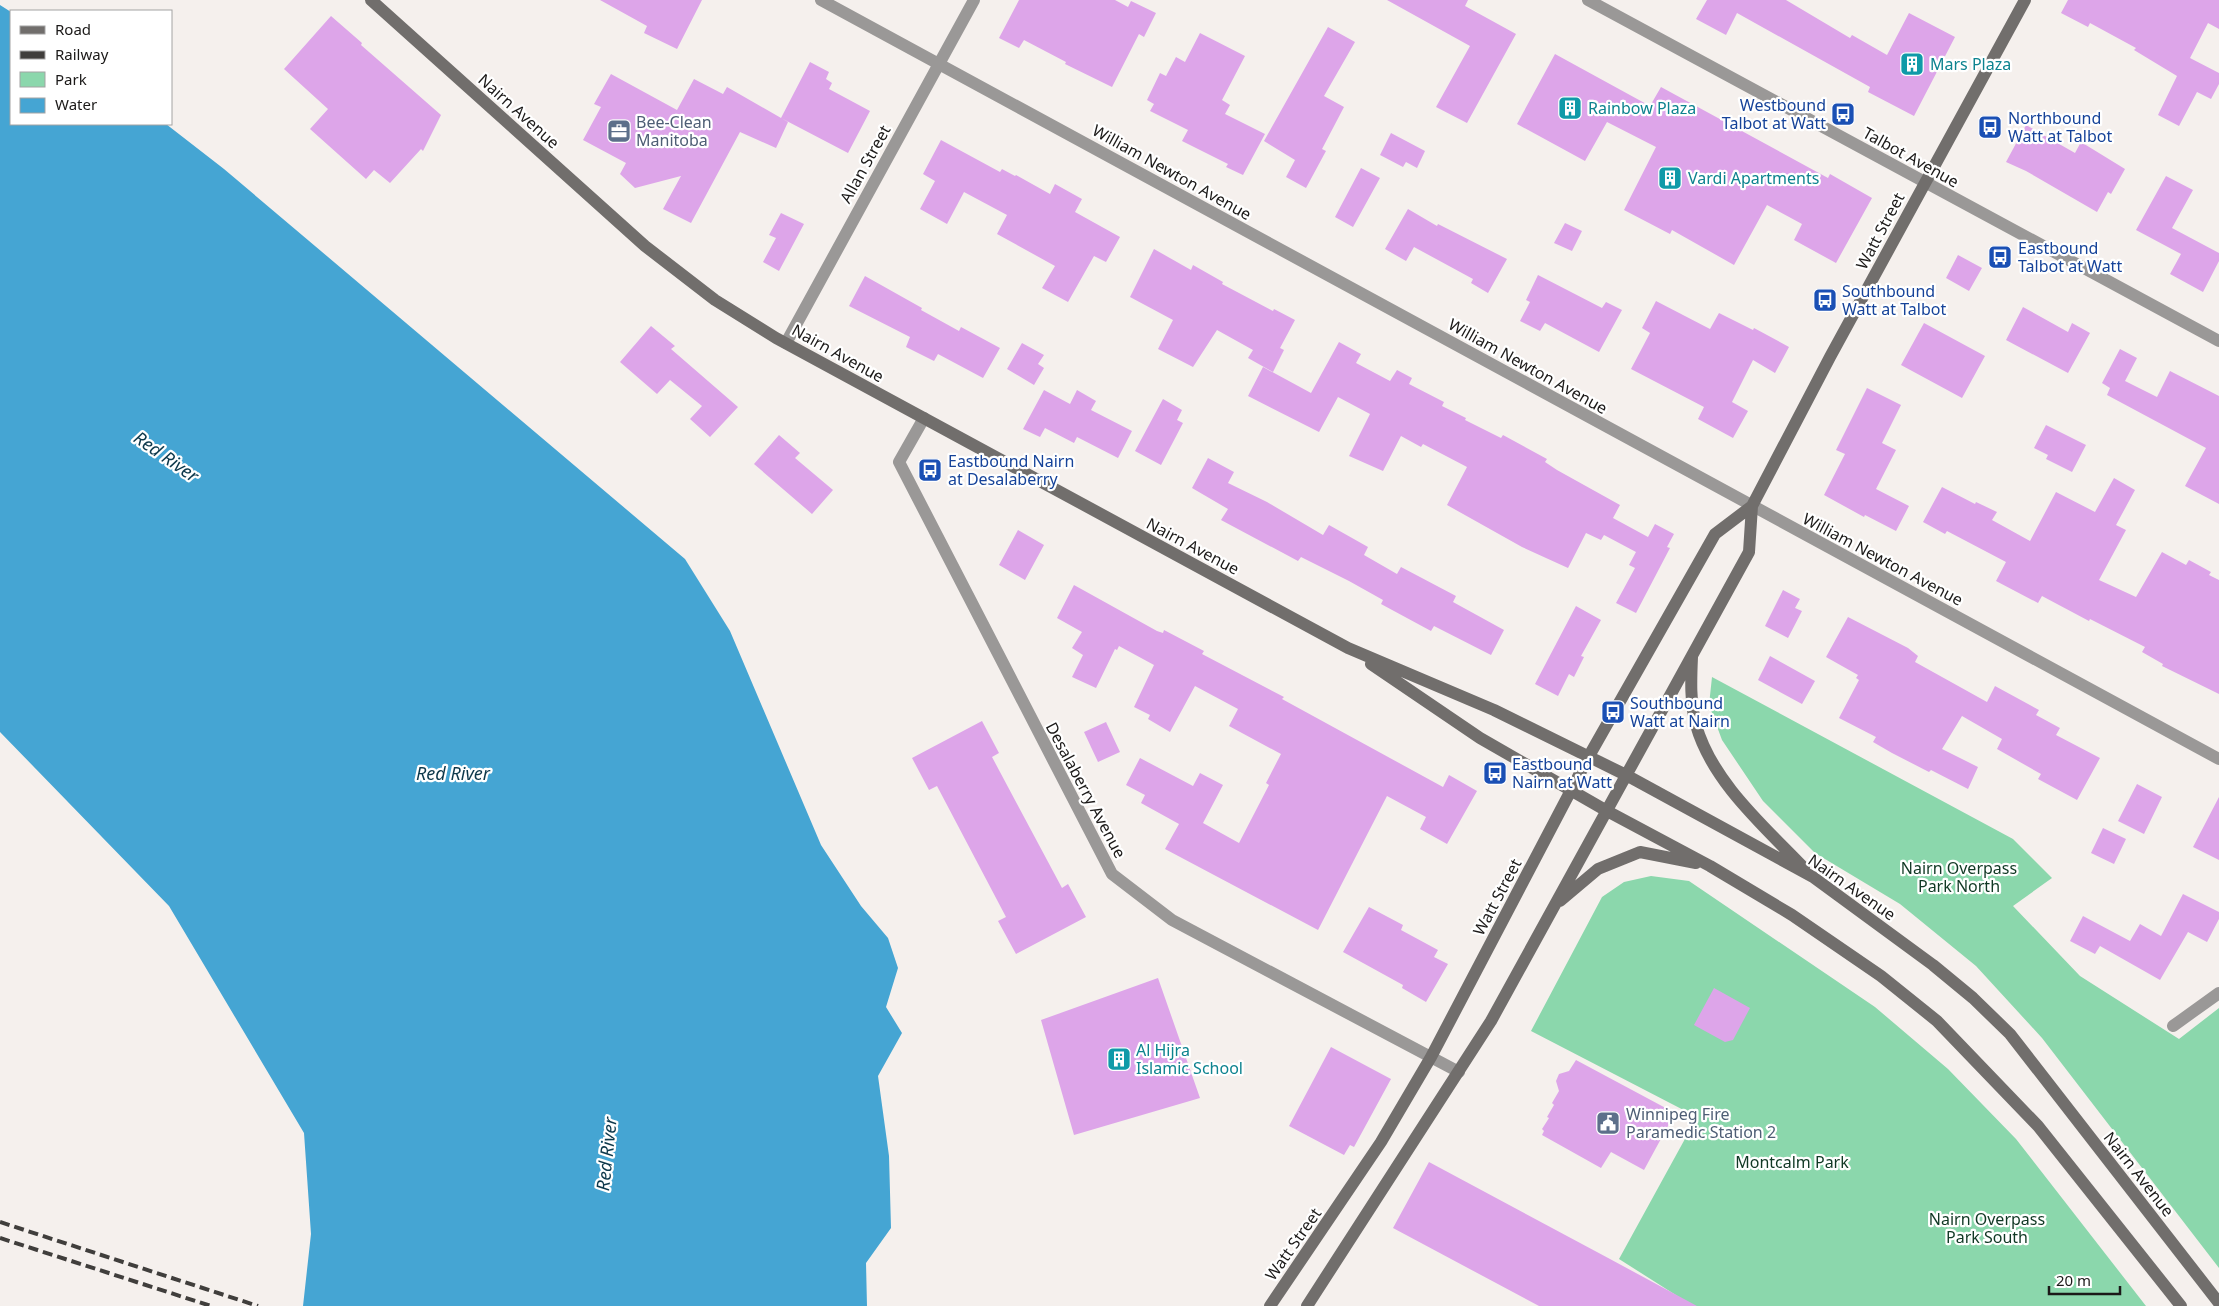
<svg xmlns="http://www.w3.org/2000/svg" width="2219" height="1306" font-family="'Noto Sans',sans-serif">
  <rect width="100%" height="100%" fill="#f5f0ed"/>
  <path fill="#8bd7ac" d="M1712,677L2013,839L2052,878L2013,906L2080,976L2179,1039L2219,1008V1268L2042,1038L1976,966L1900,904L1815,853L1763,801L1722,740L1709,705Z
    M1651,876L1689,881L1875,1007L1948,1069L2016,1139L2146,1306H1693L1619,1259L1697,1117L1531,1031L1602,897L1624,882Z"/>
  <path fill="#45a5d3" d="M0,5L11,12V124H166L224,169L685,559L730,631L821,845L861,906L888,938L898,968L886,1007L902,1033L878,1076L889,1156L891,1228L866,1263L867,1306H303L311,1234L304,1133L169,906L0,732Z"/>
  <path fill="#dda5e9" d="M600,0H702L677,49L644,33L647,26Z
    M1019,0H1115L1128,7L1131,1L1156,13L1144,37L1139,34L1112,87L1065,64L1066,62L1024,40L1019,48L999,38Z
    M1387,0H1468L1465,6L1516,34L1467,123L1436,107L1470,46Z
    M1707,0H1786L1850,38L1852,35L1887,55L1909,13L1955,37L1914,116L1868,92L1870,87L1737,13L1726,35L1696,19Z
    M2068,0H2219V29L2208,23L2190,58L2219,73V84L2211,99L2197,92L2179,126L2158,115L2177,76L2134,50L2136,48L2090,23L2088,27L2061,13Z
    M331,16L362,43L361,45L441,115L423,151L421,149L390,183L374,170L366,179L310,129L328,109L284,69Z
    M1328,27L1355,42L1324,96L1344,107L1322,149L1326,151L1306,188L1286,177L1295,160L1264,141Z
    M1200,33L1245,56L1222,100L1230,105L1225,114L1265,134L1243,175L1226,167L1228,164L1182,141L1188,130L1150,111L1154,104L1147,100L1160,73L1166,76L1176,57L1185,62Z
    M1555,54L1650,106L1661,87L1828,178L1830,174L1872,198L1836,263L1794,240L1802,224L1767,205L1734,265L1672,230L1670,234L1624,210L1656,147L1607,122L1585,161L1517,124Z
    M810,62L829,72L826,79L832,83L829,89L870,111L848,153L781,118Z
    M611,74L677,110L694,79L723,94L727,87L788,122L776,148L740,132L691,223L663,209L681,176L635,188L620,174L626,163L583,140L601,107L594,104Z
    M2026,125L2075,153L2081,142L2125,169L2111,194L2108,192L2097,212L2026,171L2006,162Z
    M1391,133L1425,151L1417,168L1406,162L1403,167L1380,155Z
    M941,140L1000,172L1002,169L1015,176L1016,175L1050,194L1055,184L1082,199L1075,212L1120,237L1106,262L1094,256L1068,302L1042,288L1055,266L997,234L1007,215L964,192L947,224L920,209L935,181L923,174Z
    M1361,168L1380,178L1353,227L1335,217Z
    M2166,176L2193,190L2172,228L2219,253V261L2203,292L2170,274L2181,254L2136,230Z
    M1408,209L1437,226L1438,224L1507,259L1488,293L1471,283L1473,279L1414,247L1406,261L1385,249Z
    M781,213L804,224L779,271L763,262L776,238L769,235Z
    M1565,223L1582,231L1572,251L1554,243Z
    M1154,249L1191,270L1193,265L1223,282L1222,284L1273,311L1274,309L1295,320L1280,348L1284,350L1273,372L1248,358L1253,350L1217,330L1193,367L1158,349L1173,320L1130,297Z
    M1958,255L1982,268L1969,291L1946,278Z
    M1538,275L1602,308L1606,302L1622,310L1599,352L1545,323L1540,331L1520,321L1530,302L1526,300Z
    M865,276L922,308L921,310L959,331L961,327L1000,348L983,378L938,354L934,361L906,347L910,337L849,306Z
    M1656,301L1710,329L1719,313L1753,330L1754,328L1789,347L1775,373L1753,360L1732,402L1748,411L1733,438L1698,419L1704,407L1631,369L1650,333L1642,328Z
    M2023,307L2068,332L2072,323L2090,333L2068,373L2006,340Z
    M1924,323L1985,356L1962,398L1901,365Z
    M651,326L675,346L671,349L738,407L710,437L690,419L702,406L670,380L657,394L620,362Z
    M1339,342L1361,354L1356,363L1390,381L1397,370L1412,378L1409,384L1444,402L1442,406L1466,418L1465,420L1501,438L1503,435L1547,459L1545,462L1557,470L1620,505L1613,518L1648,537L1655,524L1674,534L1667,547L1670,548L1636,613L1616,603L1635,568L1629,565L1636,552L1604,535L1601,540L1586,533L1568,568L1522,547L1447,505L1467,467L1423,444L1421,447L1401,436L1383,471L1349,456L1370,414L1338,397L1319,432L1248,396L1263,367L1311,393Z
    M1022,343L1044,355L1038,364L1044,368L1034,385L1007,369Z
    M2120,349L2137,358L2125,381L2157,397L2170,371L2219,396V504L2185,486L2206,448L2107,395L2110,388L2102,383Z
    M1867,388L1901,405L1882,443L1896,450L1876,489L1909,506L1896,531L1865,515L1864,517L1824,495L1845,454L1836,450Z
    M1044,390L1070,404L1077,390L1096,401L1091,410L1132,431L1118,458L1077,437L1074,443L1045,428L1040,437L1023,429Z
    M1163,399L1182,410L1177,420L1183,423L1161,465L1135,451Z
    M2046,425L2086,445L2072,472L2046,459L2048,455L2034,448Z
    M779,435L800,453L795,458L833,490L812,514L754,464Z
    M1208,458L1234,472L1228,483L1267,502L1323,535L1329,525L1368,547L1364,555L1397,574L1401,567L1456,596L1453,602L1504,630L1491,655L1434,626L1431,631L1381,604L1383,600L1349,581L1301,557L1298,561L1221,520L1228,509L1192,488Z
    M2114,478L2135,490L2116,525L2126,530L2099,580L2136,597L2162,552L2186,565L2189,560L2211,572L2209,575L2219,580V694L2162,666L2163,664L2142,652L2145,647L2090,619L2089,621L2042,596L2038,603L1996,581L2006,562L1947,531L1945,534L1923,522L1942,487L1975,504L1976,502L1997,512L1992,520L2030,541L2056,492L2095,512Z
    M1018,530L1044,545L1025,580L999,565Z
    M1074,585L1157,631L1163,633L1164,630L1204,651L1202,654L1284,697L1282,699L1443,787L1449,775L1477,791L1447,844L1420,829L1426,817L1387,796L1318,930L1165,849L1179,824L1141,803L1145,795L1126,785L1140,758L1193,786L1200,773L1223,785L1203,823L1239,843L1269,785L1266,783L1281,754L1229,726L1238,709L1195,686L1170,732L1148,719L1150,715L1134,707L1154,665L1119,646L1117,650L1115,649L1096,688L1072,677L1083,655L1072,648L1082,632L1057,618Z
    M1783,590L1800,599L1795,608L1802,611L1788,638L1765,626Z
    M1576,606L1601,620L1581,656L1584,657L1574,677L1569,674L1558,696L1535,684Z
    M1848,617L1908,648L1918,656L1915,662L1987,702L1995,686L2039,710L2036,715L2060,728L2056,735L2100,758L2077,800L2038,779L2041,774L1997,749L2002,739L1962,716L1942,749L1978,767L1968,789L1931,770L1929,772L1892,753L1873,742L1876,737L1839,718L1859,680L1856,678L1858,675L1826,657Z
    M1770,656L1815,681L1802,704L1758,680Z
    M982,721L999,753L992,757L1062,888L1068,884L1086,917L1016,954L998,921L1006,917L937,786L929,790L912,758Z
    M1106,722L1120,752L1098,762L1084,732Z
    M2137,784L2162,797L2144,834L2118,821Z
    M2219,797V860L2193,847Z
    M2103,828L2126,839L2114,864L2091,853Z
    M2183,894L2219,912V919L2207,942L2188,932L2160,980L2100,946L2095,954L2070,941L2083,916L2130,941L2140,924L2161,936Z
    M1369,907L1403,925L1401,930L1438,950L1434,957L1448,964L1426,1002L1402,988L1403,985L1343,952Z
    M1158,978L1200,1098L1074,1135L1041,1020Z
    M1714,988L1750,1008L1733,1040L1725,1042L1694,1025Z
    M1331,1047L1391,1079L1354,1147L1350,1145L1344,1155L1289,1126Z
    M1576,1060L1675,1113L1644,1170L1611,1152L1601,1168L1542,1135L1544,1131L1542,1129L1549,1118L1547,1117L1554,1105L1552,1103L1559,1091L1556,1081L1559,1074L1569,1071Z
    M1429,1162L1610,1259L1697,1306H1539L1393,1228Z"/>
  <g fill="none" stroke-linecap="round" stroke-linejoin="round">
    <path stroke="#9a9897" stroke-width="12" d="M821,0L2219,759
      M786,343L974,0
      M924,418L899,462L1112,874L1172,920L1459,1072
      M2173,1026L2219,993"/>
    <path stroke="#9a9897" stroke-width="12" d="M1588,0L2219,341"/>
    <path stroke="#716e6c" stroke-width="12" d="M371,0L645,246L715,300L776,338L1348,648L1494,710L1626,775L1813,877L1933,965L1973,998L2010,1034L2219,1303
      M1692,657C1691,679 1690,703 1696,725C1712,782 1765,827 1804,868
      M1371,664L1480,738L1607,811L1710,866L1792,915L1881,976L1937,1021L2038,1126L2181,1306
      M1560,901L1598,869L1640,852L1696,863
      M1270,1306L1381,1142L1431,1057L1589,756L1715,534L1752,506
      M1307,1306L1491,1021L1749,552L1752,506L1830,357L2025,0"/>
    <path stroke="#403e3c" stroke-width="4" stroke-dasharray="10 5" stroke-linecap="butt" d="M0,1222L258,1306
      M0,1238L211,1306"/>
  </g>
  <defs>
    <g id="building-square" transform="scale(1.25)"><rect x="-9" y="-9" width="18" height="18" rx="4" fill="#0f9aa8" stroke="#fff"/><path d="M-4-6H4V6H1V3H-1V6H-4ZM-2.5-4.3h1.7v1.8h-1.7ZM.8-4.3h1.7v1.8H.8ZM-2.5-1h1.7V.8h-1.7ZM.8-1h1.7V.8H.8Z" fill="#fff"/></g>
    <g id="bus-square" transform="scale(1.25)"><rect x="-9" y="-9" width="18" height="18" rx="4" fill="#1a4fb4" stroke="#fff"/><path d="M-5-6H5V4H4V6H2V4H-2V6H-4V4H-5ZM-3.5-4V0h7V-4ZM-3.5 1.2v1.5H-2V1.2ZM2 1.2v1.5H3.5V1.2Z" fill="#fff"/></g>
    <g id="office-square" transform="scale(1.25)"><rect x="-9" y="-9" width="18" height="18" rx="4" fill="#5c6f8a" stroke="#fff"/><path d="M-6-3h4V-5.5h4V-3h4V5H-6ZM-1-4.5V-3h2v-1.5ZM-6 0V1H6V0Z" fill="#fff"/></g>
    <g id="civic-square" transform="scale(1.25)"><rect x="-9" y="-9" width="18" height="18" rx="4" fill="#5c6f8a" stroke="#fff"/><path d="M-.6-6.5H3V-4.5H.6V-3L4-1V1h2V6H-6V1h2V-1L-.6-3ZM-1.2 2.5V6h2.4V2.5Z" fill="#fff"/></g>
  </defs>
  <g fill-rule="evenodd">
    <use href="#building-square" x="1912" y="64"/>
    <use href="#building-square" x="1570" y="108"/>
    <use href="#bus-square" x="1843" y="114"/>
    <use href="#bus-square" x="1990" y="127"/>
    <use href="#office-square" x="619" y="131"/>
    <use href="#building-square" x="1670" y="178"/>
    <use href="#bus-square" x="2000" y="257"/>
    <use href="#bus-square" x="1825" y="300"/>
    <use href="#bus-square" x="930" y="470"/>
    <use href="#bus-square" x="1613" y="712"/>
    <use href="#bus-square" x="1495" y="773"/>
    <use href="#building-square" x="1119" y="1059"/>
    <use href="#civic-square" x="1608" y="1123"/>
  </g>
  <g text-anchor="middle" stroke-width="4.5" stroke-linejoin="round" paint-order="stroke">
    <g font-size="16" fill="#0d838f" stroke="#fff" text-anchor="start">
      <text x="1930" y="70">Mars Plaza</text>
      <text x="1588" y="114">Rainbow Plaza</text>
      <text x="1688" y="184">Vardi Apartments</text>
      <text x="1136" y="1056">Al Hijra<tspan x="1136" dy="18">Islamic School</tspan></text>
    </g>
    <g font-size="16" fill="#164399" stroke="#fff" text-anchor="start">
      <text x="1826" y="111" text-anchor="end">Westbound<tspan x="1826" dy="18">Talbot at Watt</tspan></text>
      <text x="2008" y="124">Northbound<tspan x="2008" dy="18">Watt at Talbot</tspan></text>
      <text x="2018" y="254">Eastbound<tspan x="2018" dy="18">Talbot at Watt</tspan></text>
      <text x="1842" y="297">Southbound<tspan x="1842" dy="18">Watt at Talbot</tspan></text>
      <text x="948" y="467">Eastbound Nairn<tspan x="948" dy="18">at Desalaberry</tspan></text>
      <text x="1630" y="709">Southbound<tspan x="1630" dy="18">Watt at Nairn</tspan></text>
      <text x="1512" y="770">Eastbound<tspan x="1512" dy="18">Nairn at Watt</tspan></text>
    </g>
    <g font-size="16" fill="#1b1918" stroke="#fff">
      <text transform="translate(519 111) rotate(42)" y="6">Nairn Avenue</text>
      <text transform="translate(1911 157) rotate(29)" y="6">Talbot Avenue</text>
      <text transform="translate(865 164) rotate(-61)" y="6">Allan Street</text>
      <text transform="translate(1172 172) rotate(29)" y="6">William Newton Avenue</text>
      <text transform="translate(1880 231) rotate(-62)" y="6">Watt Street</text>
      <text transform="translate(838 353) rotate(29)" y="6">Nairn Avenue</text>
      <text transform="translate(1528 366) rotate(29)" y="6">William Newton Avenue</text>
      <text transform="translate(1193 546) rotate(28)" y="6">Nairn Avenue</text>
      <text transform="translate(1883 559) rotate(28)" y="6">William Newton Avenue</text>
      <text transform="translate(1086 790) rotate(62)" y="6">Desalaberry Avenue</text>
      <text transform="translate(1852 887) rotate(35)" y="6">Nairn Avenue</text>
      <text transform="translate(1497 897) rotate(-62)" y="6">Watt Street</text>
      <text transform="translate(2139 1174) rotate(52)" y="6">Nairn Avenue</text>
      <text transform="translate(1293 1244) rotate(-55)" y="6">Watt Street</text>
    </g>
    <g font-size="16" fill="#4e5e75" stroke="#fff" text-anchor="start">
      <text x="636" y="128">Bee-Clean<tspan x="636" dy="18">Manitoba</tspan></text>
      <text x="1626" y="1120">Winnipeg Fire<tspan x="1626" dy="18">Paramedic Station 2</tspan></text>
    </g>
    <g font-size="16" fill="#103824" stroke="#fff">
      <text x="1959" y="874">Nairn Overpass<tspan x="1959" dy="18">Park North</tspan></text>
      <text x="1792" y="1168">Montcalm Park</text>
      <text x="1987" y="1225">Nairn Overpass<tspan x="1987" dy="18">Park South</tspan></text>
    </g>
    <g font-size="18" font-style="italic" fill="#0d384b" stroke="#fff">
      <text transform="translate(166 457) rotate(35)" y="6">Red River</text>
      <text x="453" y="780">Red River</text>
      <text transform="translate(607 1154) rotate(-84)" y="6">Red River</text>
    </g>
  </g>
  <rect x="10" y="10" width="162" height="115" fill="#ffffff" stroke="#a4a3a3"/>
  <rect x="20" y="26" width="25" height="8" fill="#716e6c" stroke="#a4a3a3"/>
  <text x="55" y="35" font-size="15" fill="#1b1918">Road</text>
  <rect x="20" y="51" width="25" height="8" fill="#403e3c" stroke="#a4a3a3"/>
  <text x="55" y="60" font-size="15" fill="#1b1918">Railway</text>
  <rect x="20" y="72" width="25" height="15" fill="#8bd7ac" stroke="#a4a3a3"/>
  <text x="55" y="85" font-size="15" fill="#1b1918">Park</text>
  <rect x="20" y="98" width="25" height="15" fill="#45a5d3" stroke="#a4a3a3"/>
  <text x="55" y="110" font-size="15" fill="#1b1918">Water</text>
  <path d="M2049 1286v8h71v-8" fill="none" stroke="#1b1918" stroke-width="2.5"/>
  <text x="2056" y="1286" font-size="15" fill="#1b1918" stroke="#ffffff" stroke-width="4" paint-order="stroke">20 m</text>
</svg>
